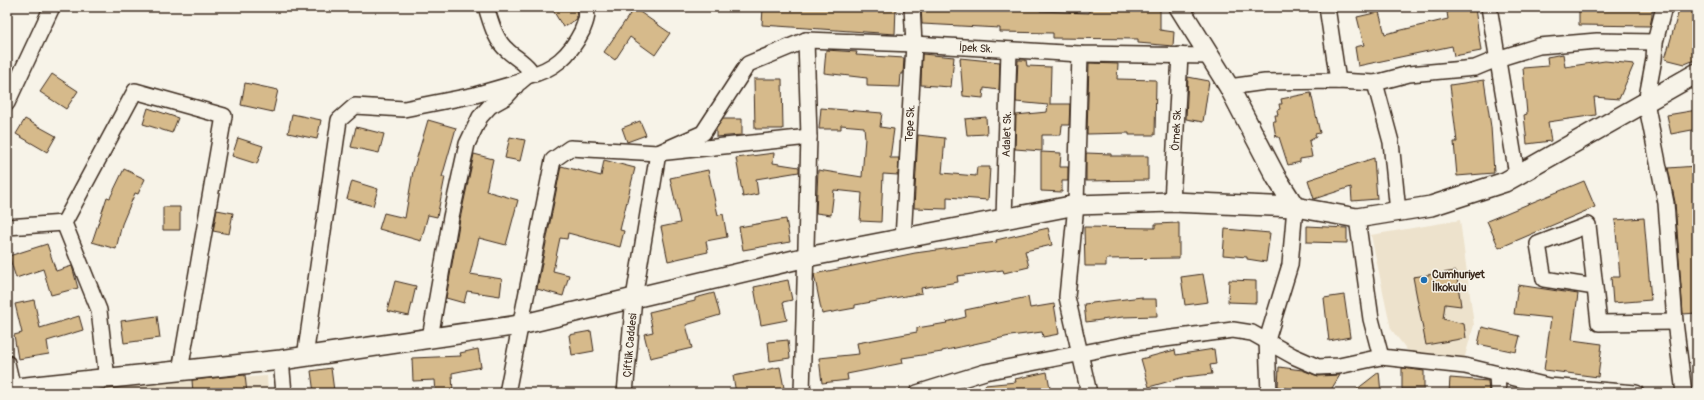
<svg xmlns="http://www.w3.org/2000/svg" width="1704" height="400" font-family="Pangolin,sans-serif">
  <rect width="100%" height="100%" fill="#f7f3e8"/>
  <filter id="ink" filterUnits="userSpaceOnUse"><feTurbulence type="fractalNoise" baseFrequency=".025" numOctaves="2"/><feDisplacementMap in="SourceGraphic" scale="8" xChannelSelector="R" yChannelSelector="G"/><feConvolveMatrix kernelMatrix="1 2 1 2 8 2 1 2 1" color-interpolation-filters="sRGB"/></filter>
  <g filter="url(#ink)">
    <path fill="#ede2cc" d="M1460,220L1474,325L1463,363L1429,360L1407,350L1391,329L1371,235Z
      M267,376L268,393H49L86,388Z"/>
    <path fill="#d6ba8b" stroke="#3b2a1e" d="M551,7H576L577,19L563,27Z
      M763,7H896L895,34L762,25Z
      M921,7H1040V11L1089,13V8L1134,9V7H1160V30L1174,32L1173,46L1138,43V39L1053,38V33L1000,32V28L922,24Z
      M1579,7H1652V16L1650,26L1579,25Z
      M1680,7H1697V59L1685,64L1665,59Z
      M634,8L670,33L655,55L630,37L615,60L604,52Z
      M1475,8L1481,51L1454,56L1452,46L1358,66L1355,47L1364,45L1357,17L1379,12L1385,34L1448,19L1447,12Z
      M826,50L857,52L856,55L904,58L903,74H901L900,87L867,86V78L824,73Z
      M922,54L954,57L951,87L921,85Z
      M1563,54L1565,67L1605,61L1634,64L1619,99L1594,97L1596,115L1548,122L1551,141L1527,144L1524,115L1527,114L1523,68L1548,66L1547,57Z
      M960,58L1000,62L999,90L984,88L983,98L963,96Z
      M1018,60H1026L1027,66L1051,67L1050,104H1070L1069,125H1062L1061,135H1042V151L1015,149L1016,115L1047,112L1048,105L1016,102Z
      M1089,63L1118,64L1117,79L1156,80L1155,135H1129V133L1087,134Z
      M52,74L78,91L66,109L40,92Z
      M1188,77L1209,81L1203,122L1186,119Z
      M754,79H782L783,129H755Z
      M1484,80L1491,127L1494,173L1457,176L1454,142H1457L1450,85Z
      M245,83L278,90L273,112L241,105Z
      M1311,93L1320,133L1315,134L1316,137L1309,141L1312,157L1300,159V162L1288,165L1279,137H1276L1273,121H1276L1275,115H1278L1277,110L1280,109L1279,104H1282L1281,99Z
      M148,108L178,118L172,133L143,124Z
      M821,108L882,113L880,127L894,129L890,158H899L898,175L883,174L881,222L860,221L862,193L834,190L831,215L816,213L818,170L862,177L865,138L864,127L841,125V129H819Z
      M1697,110V129L1671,134L1667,115Z
      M292,114L321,120L317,139L288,133Z
      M986,117L987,134L967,135L965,119Z
      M25,119L56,136L47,152L16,134Z
      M723,119H742V135L716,137V129Z
      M428,120L456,128L442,177H445L437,217L428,215L421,241L379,229L384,213L405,218L413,171Z
      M640,121L646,135L627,142L622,128Z
      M356,127L384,134L379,153L351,147Z
      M918,135L945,138L942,173L976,176L977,167H990L988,200L947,197V209L914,208Z
      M510,137L525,140L520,161L505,158Z
      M238,138L263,146L257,164L232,156Z
      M1041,152L1061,153L1060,167H1068V181H1062V192L1041,191Z
      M774,153L773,163L799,167V172L756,179L758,194L743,197L736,158Z
      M1086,153L1111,154V156H1148V180L1086,181Z
      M474,154L493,159L486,191L518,200L506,245L479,238L470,274L502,279L500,296L467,291L464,303L446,298L460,219Z
      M1374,158L1377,199L1352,201L1351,187L1314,199L1308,180Z
      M604,160L635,168L620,230L624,231L620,247L568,233L567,239L560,238L553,271L569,275L563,296L537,289L561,166L601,176Z
      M1697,166V313L1683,314L1675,202L1668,168Z
      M124,169L145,179L138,194L135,193L122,224L116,249L92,242L107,197L110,198Z
      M708,170L718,215L723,214L727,237L706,241L708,252L668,261L661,227L680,223L670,178Z
      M352,181L378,189L373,206L347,199Z
      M1584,181L1595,207L1499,248L1487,221Z
      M163,207H180V230H163Z
      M217,210L233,213L229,234L213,231Z
      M1644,218L1651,300L1613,303L1611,277H1620L1615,220Z
      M786,219L790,242L743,250L739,227Z
      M1179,223V258L1106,259V266H1085L1084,227L1155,228V224Z
      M1307,226L1347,228V243L1307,242Z
      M1048,228L1052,245L1025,251L1029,267L1004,273L1003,270L957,276L958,282L921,288L922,293L855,305V308L822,314L814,274L915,253L997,242L996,240Z
      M1225,229L1270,233L1266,262L1247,259V257L1223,255Z
      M47,244L56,271L72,266L78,288L51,295L43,269L16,278L9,256Z
      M1456,271L1461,306L1445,304L1443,319L1464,324L1466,338L1426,345L1413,277Z
      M1203,274L1208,302L1185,305L1181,277Z
      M788,280L792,300L783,302L787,320L761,325L754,287Z
      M1229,280L1256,281V303L1228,302Z
      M395,281L416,286L409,316L387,311Z
      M1518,285L1578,294L1572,340L1602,344L1598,377L1544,370L1551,318L1514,314Z
      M714,293L720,315L686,325L692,348L650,358L644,334L653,332L649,312L695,301V298Z
      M1344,295L1350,337L1329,341L1324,298Z
      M1028,297L1030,308L1054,304L1059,334L1043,337L1042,332L1010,336L942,351V352L902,358L903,363L847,374L848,380L822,383L819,358L859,354L857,343L917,332V328L947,323L946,322L966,317L965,310Z
      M1142,297V299H1156L1157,316L1123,317L1086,322L1084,304Z
      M34,300L40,328L79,316L83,330L47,341L49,354L18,359L14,335L22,333L15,304Z
      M157,316L160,338L124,343L121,321Z
      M1482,327L1520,336L1516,352L1478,344Z
      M591,331L594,351L572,355L569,335Z
      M788,340L790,358L770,361L768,342Z
      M478,349L481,367L452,373L453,393H436L435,380L413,381L412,358L461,356L460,353Z
      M1214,349L1216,364L1210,365L1212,374L1184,377L1149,387L1141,359L1175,350L1176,355Z
      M780,367L785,393H736L733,376Z
      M1279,367L1302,370L1318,376L1340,375L1329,393H1322L1278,387Z
      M331,368L334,391L314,393L311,371Z
      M1402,368L1424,371V389H1402Z
      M1047,372L1051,393H985V385L1016,382L1015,379Z
      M1379,372L1381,393H1352Z
      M245,375L247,393H193L192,380Z
      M1450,378L1488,381L1489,393H1449Z"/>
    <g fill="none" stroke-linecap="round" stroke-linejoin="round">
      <g stroke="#3b2a1e" stroke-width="18">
        <g id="minor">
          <path d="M1327,7L1338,81"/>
          <path d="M1489,7L1517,175"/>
          <path d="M1664,7L1655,42L1654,59L1646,102L1666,203L1675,322L1684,393"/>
          <path d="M1080,54L1076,205L1067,297L1089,393"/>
          <path d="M527,76C554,70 570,55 582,31C585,23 589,15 585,7"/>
          <path d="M1375,83L1391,142L1398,212"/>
          <path d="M1229,87L1265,82L1338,81L1375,83L1409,74L1475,68L1497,59L1539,46L1597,41L1655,42"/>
          <path d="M7,103L52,7"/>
          <path id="s1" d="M1172,202L1180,55"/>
          <path d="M1357,218L1371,319L1381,357"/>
          <path id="s2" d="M1004,219L1009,50"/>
          <path d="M7,227L64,223"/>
          <path id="s3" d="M903,239L914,44L912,7"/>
          <path d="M1595,287L1544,279L1538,244L1588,225L1599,323L1675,322"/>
          <path d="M430,338L451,217L467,144L480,117L490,106L506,97L516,86"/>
          <path d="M305,357L339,120L355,106L404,109L475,95L520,82L527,76L529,69C523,61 514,57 507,50C495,40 491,22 486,7"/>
          <path d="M281,360L284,393"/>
          <path d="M7,363L13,389"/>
          <path d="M1497,374L1498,393"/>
          <path d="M107,379L99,310L64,223L135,91L224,116L180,371"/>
          <path d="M507,393L553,160L570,148L658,153L809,137"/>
          <path id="s4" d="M625,393L634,298L658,153L703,133L748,64L806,40L914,44L1080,54L1209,56"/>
          <path d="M802,393L809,137L806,40"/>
          <path d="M917,393L985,372L1134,343L1233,330L1252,333L1293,356L1318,367L1339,366L1381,357L1465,366L1548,386L1636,393"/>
          <path d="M1269,393L1267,340L1290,265L1295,207"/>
        </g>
      </g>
      <g stroke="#3b2a1e" stroke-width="22">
        <path id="tertiary" d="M1179,7L1229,87L1276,177L1295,207
          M7,389L281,360L520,325L807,257L1076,205L1172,202L1295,207L1357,218L1431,206L1505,182L1697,73"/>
      </g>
      <use href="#minor" stroke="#f7f3e8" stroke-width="15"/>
      <use href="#tertiary" stroke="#f7f3e8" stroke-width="19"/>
    </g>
  </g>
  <circle fill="#1f6fb2" stroke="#f7f3e8" stroke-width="1.5" cx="1424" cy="280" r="4"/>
  <g text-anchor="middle" stroke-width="3" stroke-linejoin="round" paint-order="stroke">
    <g font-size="11" fill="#3b2a1e" stroke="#f7f3e8">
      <text dy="4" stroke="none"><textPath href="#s4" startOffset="607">İpek Sk.</textPath></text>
      <text dy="4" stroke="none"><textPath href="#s3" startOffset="116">Tepe Sk.</textPath></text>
      <text dy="4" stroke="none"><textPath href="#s1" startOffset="73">Örnek Sk.</textPath></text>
      <text dy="4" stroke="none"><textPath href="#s2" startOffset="85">Adalet Sk.</textPath></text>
      <text dy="4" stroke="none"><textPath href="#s4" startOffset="48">Çiftlik Caddesi</textPath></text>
    </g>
    <g font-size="11" font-weight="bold" fill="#3b2a1e" stroke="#f7f3e8" text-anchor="start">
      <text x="1432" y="278">Cumhuriyet<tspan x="1432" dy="13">İlkokulu</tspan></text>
    </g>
  </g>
  <rect width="1704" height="400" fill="none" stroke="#f7f3e8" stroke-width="24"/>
  <rect x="12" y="12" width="1680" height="376" fill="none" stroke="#3b2a1e" stroke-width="1.5" filter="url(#ink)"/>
</svg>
